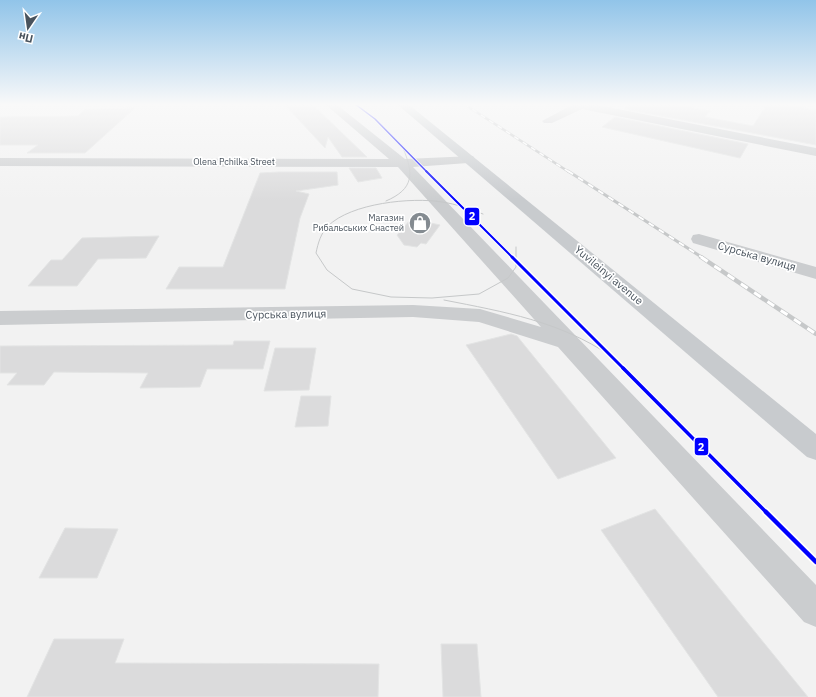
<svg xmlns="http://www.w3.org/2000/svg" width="816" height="697" font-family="'IBM Plex Sans',sans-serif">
  <rect width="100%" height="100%" fill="#f2f2f2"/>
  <path fill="#dbdbdc" stroke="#e3e4e4" d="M284,104H312L367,157H342L328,137L325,148Z
    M630,104H672L710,111L705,117L753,126L767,104H782L816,110V145L624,109Z
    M135,108L85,153H27L38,145H0V117L78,116L85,109Z
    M615,117L748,144L740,158L602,127Z
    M349,168H376L382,178L358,182Z
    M279,172H337L338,185L296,191L309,194L300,218L285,289H166L179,267H223L260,173Z
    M411,219L440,225L426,244L421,243L417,247L404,245L397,235Z
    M159,236L146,258L98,259L77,286H28L51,260H62L82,238Z
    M511,334L517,336L616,458L558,479L466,345Z
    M234,341H270L263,369H207L200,387L140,388L148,373L54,372L44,385H7L17,373H0V346L233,345Z
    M275,348H316L309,390L264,391Z
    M301,396H331L328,426L295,427Z
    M655,509L808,697H718L601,530Z
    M65,528L118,529L97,578H39Z
    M54,639H124L115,663L379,664L378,697H27Z
    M441,644H477L481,697H443Z"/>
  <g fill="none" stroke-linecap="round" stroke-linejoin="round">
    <path fill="#cbcdcf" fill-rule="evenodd" d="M325,104H336L405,159L473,156L475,159L473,162L468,163L413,167L816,585V627L804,622L558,347L479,322L413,317L0,325V311L413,305L480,309L541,327L398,167L0,166V158L389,159Z
      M571,104H592L816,148V156L582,109L552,123H544L542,121L572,105Z
      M699,234L816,267V279L693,243L691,239L693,235Z"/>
    <path fill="#c8cbce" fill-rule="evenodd" d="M397,104H408L816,434V460L807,457Z"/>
    <path stroke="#c6c8c9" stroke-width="1" d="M386,201C414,189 414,174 403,148
      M483,214C470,209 456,204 442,202C412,197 351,203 328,226C321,233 318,243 316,253L327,270L352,289L391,297L432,298L479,294L508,278L516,267V247
      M444,300C505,312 559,321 611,356"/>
    <g stroke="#c6c8c9" stroke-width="2.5">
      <path id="rail-far2" d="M464,104L569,172"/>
    </g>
    <g stroke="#c6c8c9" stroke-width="3">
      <path id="rail-far1" d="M568,171L703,258"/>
    </g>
    <g stroke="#c6c8c9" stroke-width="4.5">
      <path id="rail" d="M701,257L816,334"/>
    </g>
    <use href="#rail-far2" stroke="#fff" stroke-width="1.5" stroke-dasharray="5" stroke-linecap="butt"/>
    <use href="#rail-far1" stroke="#fff" stroke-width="2" stroke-dasharray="6" stroke-linecap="butt"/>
    <use href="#rail" stroke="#fff" stroke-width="3" stroke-dasharray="8" stroke-linecap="butt"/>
    <g stroke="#fff" stroke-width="3">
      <path id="tram-1-far4" d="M355,104L375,119L427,172"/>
    </g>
    <g stroke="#fff" stroke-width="4">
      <path id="tram-1-far3" d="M426,171L513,258"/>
    </g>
    <g stroke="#fff" stroke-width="6">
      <path id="tram-1-far2" d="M512,257L624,369"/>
    </g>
    <g stroke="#fff" stroke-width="6">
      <path id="tram-1-far1" d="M623,368L767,513"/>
    </g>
    <g stroke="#fff" stroke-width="8">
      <path id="tram-1" d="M766,512L816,562"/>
    </g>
    <use href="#tram-1-far4" stroke="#00f" stroke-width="1.5"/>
    <use href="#tram-1-far3" stroke="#00f" stroke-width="2"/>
    <use href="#tram-1-far2" stroke="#00f" stroke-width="3"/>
    <use href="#tram-1-far1" stroke="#00f" stroke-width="3.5"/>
    <use href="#tram-1" stroke="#00f" stroke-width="4.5"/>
  </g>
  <linearGradient id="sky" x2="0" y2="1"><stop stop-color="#91c4e9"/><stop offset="0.52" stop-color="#f9f9f9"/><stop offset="1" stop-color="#f9f9f9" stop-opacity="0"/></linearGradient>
  <rect width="816" height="201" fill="url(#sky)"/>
  <defs>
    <g id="shop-disc" transform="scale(1.15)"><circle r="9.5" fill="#848b91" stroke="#fff"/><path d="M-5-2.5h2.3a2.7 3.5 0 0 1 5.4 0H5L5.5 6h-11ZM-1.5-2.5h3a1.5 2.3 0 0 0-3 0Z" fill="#fff"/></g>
  </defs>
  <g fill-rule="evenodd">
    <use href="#shop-disc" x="420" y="223"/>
  </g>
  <g text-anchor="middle" stroke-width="3.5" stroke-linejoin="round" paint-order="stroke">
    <g font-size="9" fill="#49535d" stroke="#fff">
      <text x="234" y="165">Olena Pchilka Street</text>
    </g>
    <g font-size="9" fill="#49535d" stroke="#fff" text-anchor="end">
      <text x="404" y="221">Магазин<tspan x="404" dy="10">Рибальських Снастей</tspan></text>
    </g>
    <g font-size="11" fill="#49535d" stroke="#fff">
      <text transform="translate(757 256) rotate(16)" y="4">Сурська вулиця</text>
      <text transform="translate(609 275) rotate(40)" y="4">Yuvileinyi avenue</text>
      <text transform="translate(286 314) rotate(-1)" y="4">Сурська вулиця</text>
    </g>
  </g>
  <g stroke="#fff" stroke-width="1.5">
    <rect x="464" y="207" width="16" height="19" rx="4" fill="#00f"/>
    <rect x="694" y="437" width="15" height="19" rx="4" fill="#00f"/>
  </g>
  <g font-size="11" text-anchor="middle" font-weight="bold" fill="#fff">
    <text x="472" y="220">2</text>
    <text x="701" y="451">2</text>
  </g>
  <g transform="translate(28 28) rotate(193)" stroke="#ffffff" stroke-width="3" paint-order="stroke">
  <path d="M0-3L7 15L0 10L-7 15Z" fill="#49535d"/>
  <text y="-6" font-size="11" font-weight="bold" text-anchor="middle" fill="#49535d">Пн</text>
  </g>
</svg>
